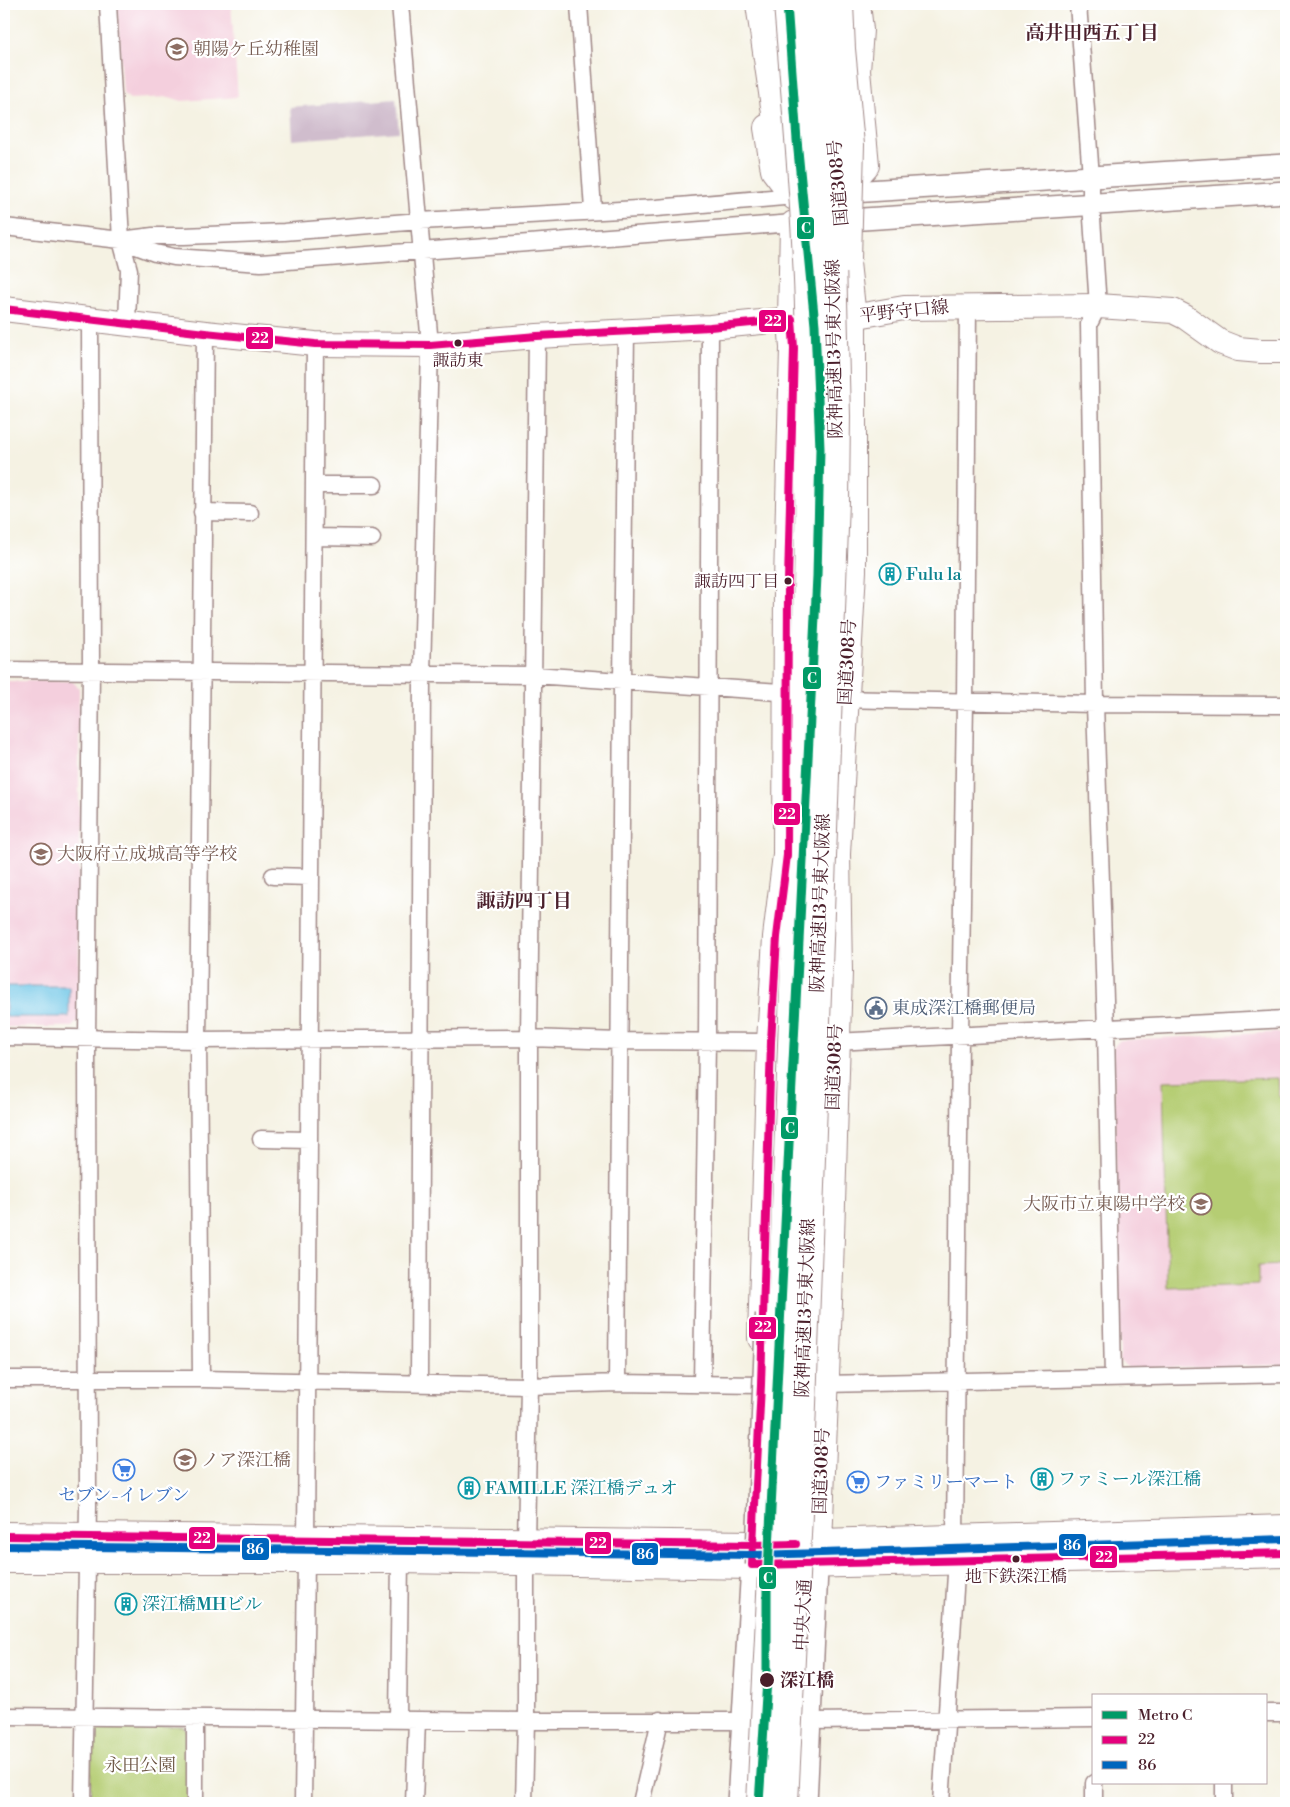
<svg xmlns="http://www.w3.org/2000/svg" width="1290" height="1807" font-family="'Libre Bodoni','Noto Serif JP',serif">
  <rect width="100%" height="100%" fill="#fff"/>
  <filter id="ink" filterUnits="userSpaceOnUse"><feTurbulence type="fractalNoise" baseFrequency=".02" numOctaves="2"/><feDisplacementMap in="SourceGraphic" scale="10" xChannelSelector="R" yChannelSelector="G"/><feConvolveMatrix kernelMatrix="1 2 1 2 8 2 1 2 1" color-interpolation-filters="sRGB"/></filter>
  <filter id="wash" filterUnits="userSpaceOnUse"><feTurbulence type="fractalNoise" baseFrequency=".0096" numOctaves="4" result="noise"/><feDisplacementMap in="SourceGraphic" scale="20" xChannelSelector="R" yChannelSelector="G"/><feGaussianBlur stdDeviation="1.12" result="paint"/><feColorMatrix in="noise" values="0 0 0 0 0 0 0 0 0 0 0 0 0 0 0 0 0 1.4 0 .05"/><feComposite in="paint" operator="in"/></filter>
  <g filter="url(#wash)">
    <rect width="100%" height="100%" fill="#f5f2e3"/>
    <path fill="#f4cfdd" d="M117,4H231L238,97L182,101L169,97L130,99L123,94Z
      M4,681H72L79,688V1020L72,1027H4Z
      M1286,1032V1365L1128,1368L1120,1361L1113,1047L1120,1040Z"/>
    <path fill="#d0bdcd" d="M396,99L399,132L292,140L290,107Z"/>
    <path fill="#b5cd73" stroke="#80764f" d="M1278,1078L1279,1097H1286V1265L1258,1266V1285L1168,1288L1163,1081Z
      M101,1726H183L190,1734V1803H90L92,1733Z"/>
    <path fill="#67c3e5" stroke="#587188" d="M6,986H69V1017H6Z"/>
  </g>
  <g filter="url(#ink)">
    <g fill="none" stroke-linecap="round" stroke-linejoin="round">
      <g stroke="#a08887" stroke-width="19">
        <path id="minor" d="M108,4L121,240L129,270L127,323
          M400,4L430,345L422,675L419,1384
          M579,4L593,210
          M1078,4L1091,177V204L1098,306L1089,324L1095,704L1106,1029L1113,1378
          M4,227L121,240L153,236H184L284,232L420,221L656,208L795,196
          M123,241L155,253L174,257L261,263L794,223
          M314,485H374
          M202,512L250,513
          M314,537L372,538
          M4,670L534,675L794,693
          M836,699L1095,704L1286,705
          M273,876L311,877
          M4,1037L198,1040L529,1038L620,1041L771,1042
          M835,1042L1286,1019
          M261,1139L309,1140
          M4,1379H201L529,1386L617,1383L761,1385
          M201,1379L198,1040L205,333
          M617,1383L622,681L626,331
          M702,1384L707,1042L710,327
          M824,1384L1286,1374
          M955,1538L960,1036L965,702L968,306
          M306,1540L315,344
          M526,1542L529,1386V1038L537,336
          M1266,1713H1286
          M4,1716L526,1721H743
          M195,1718V1803
          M398,1720L400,1559
          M810,1721L1094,1718
          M1224,1783V1803
          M83,1803L88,1506L87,1038L91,671L90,318
          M303,1803L306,1559
          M414,1803L417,1720
          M524,1803L526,1721V1561
          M641,1803L660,1720
          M941,1803L957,1559
          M1094,1803V1783"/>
      </g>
      <g stroke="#a08887" stroke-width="24">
        <path id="tertiary" d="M835,193L1286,165
          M832,221L1286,192
          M738,1803L752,1565
          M806,1803L818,1549"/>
      </g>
      <g stroke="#a08887" stroke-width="26">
        <path id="secondary" d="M4,309L205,333L315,344L430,345L537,336L710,327L792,319L852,317L904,308L1098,306L1173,311L1185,317L1220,342L1238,349L1261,351H1286"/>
      </g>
      <g stroke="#a08887" stroke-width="30">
        <path id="trunk" d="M768,128L775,170L795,196
          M840,193L865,165L856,71L859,30L856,4
          M762,1338L771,1042L777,937L787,855L788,581L794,348L792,319L794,225
          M4,1536L753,1545L1286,1529
          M818,1543L828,1303L838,972L836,854L852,571V317L843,236
          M4,1559H400L752,1565L1286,1553"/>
      </g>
      <g stroke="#a08887" stroke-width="30">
        <path id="motorway" d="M760,4L782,154"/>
      </g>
      <use href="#minor" stroke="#fff" stroke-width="16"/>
      <use href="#tertiary" stroke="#fff" stroke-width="21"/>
      <use href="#secondary" stroke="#fff" stroke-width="24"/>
      <use href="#trunk" stroke="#fff" stroke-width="28"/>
      <use href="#motorway" stroke="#fff" stroke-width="28"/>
      <g stroke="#a08887" stroke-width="29" stroke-linecap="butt">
        <path id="primary-bridge" d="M759,1565L769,1314"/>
      </g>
      <g stroke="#a08887" stroke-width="30" stroke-linecap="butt">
        <path id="motorway-bridge" d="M839,4L841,49L850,145L847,259
          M761,1803L775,1512L807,633C809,536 812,439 810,343C808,229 797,116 788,4
          M784,1803L798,1514L835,501L836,416L832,261L812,4"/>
      </g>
      <use href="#primary-bridge" stroke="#fff" stroke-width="26"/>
      <use href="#motorway-bridge" stroke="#fff" stroke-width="28"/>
      <g stroke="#fff" stroke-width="11">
        <path id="bus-1" d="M4,309L205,333L315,344L430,345L537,336L710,327L792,319L794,348L788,581L787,855L777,937L771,1042L761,1385L752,1565L1286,1553
          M4,1536L753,1545L796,1544"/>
      </g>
      <g stroke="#fff" stroke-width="11">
        <path id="bus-2" d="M4,1546L753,1555L1286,1539"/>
      </g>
      <use href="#bus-1" stroke="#e5007d" stroke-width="8"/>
      <use href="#bus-2" stroke="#0065bd" stroke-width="8"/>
      <g stroke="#fff" stroke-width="12">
        <path id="metro-1" d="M759,1803L767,1680V1590L817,576L820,449L815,325L797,140L787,4"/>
      </g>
      <use href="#metro-1" stroke="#019a66" stroke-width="9"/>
    </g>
  </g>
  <defs>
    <g id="school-ring" transform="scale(1.125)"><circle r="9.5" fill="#fff" stroke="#8d6e63" stroke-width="1.5"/><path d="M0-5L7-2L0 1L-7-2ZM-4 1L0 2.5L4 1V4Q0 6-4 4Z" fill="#8d6e63"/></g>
    <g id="building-ring" transform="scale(1.125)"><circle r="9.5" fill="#fff" stroke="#0f9aa8" stroke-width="1.5"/><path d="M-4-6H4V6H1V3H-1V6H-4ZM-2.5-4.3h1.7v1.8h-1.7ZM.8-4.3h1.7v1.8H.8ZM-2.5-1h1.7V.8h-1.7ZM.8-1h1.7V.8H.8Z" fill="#0f9aa8"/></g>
    <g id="civic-ring" transform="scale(1.125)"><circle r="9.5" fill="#fff" stroke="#5c6f8a" stroke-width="1.5"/><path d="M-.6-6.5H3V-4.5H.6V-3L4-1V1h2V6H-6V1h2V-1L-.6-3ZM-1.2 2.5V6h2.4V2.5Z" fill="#5c6f8a"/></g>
    <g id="supermarket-ring" transform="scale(1.125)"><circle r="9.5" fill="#fff" stroke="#3f7fe0" stroke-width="1.5"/><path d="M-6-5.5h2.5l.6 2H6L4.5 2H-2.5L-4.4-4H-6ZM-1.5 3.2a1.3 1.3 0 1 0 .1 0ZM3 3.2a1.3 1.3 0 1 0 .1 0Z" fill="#3f7fe0"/></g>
  </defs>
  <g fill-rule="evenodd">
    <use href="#school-ring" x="177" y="49"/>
    <use href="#building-ring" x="890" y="574"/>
    <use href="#school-ring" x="41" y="854"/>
    <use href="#civic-ring" x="876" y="1008"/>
    <use href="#school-ring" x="1201" y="1204"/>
    <use href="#school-ring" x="185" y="1460"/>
    <use href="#supermarket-ring" x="124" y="1470"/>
    <use href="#building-ring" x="1042" y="1479"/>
    <use href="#supermarket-ring" x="858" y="1482"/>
    <use href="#building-ring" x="469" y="1488"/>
    <use href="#building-ring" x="126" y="1604"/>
  </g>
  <g fill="#4a1f2b" stroke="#fff" stroke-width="2">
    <circle cx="458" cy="343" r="4.5"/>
    <circle cx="788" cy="581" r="4.5"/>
    <circle cx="1016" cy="1559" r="4.5"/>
    <circle cx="767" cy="1680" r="8"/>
  </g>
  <g text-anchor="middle" stroke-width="4.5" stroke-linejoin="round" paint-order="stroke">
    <g font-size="17" fill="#4a1f2b" stroke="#fff">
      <text x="458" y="366">諏訪東</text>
      <text x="779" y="587" text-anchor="end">諏訪四丁目</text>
      <text x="1016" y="1582">地下鉄深江橋</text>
    </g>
    <g font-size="18" fill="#785e54" stroke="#fff" text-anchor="start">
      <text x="193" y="55">朝陽ケ丘幼稚園</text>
      <text x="57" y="860">大阪府立成城高等学校</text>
      <text x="1185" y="1210" text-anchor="end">大阪市立東陽中学校</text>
      <text x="201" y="1466">ノア深江橋</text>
    </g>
    <g font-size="18" fill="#4a1f2b" stroke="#fff">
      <text transform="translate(838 183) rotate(-95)" y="6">国道308号</text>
      <text transform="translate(904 311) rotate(-6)" y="6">平野守口線</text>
      <text transform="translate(834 349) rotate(-91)" y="6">阪神高速13号東大阪線</text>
      <text transform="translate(847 662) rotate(-87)" y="6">国道308号</text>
      <text transform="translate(820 903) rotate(-88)" y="6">阪神高速13号東大阪線</text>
      <text transform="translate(834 1067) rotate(-88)" y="6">国道308号</text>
      <text transform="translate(805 1308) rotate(-88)" y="6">阪神高速13号東大阪線</text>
      <text transform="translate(821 1471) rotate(-88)" y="6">国道308号</text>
      <text transform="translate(803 1615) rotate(-87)" y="6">中央大通</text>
    </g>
    <g font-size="18" fill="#0d838f" stroke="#fff" text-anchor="start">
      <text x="906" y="580">Fulu la</text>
      <text x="1058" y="1485">ファミール深江橋</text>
      <text x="485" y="1494">FAMILLE 深江橋デュオ</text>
      <text x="142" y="1610">深江橋MHビル</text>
    </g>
    <g font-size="18" fill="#4e5e75" stroke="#fff" text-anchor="start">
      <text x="892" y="1014">東成深江橋郵便局</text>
    </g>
    <g font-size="18" fill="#366cbe" stroke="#fff" text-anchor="start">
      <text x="874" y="1488">ファミリーマート</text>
      <text x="124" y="1501" text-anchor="middle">セブン-イレブン</text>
    </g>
    <g font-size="18" font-weight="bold" fill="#4a1f2b" stroke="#fff" text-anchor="start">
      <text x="780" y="1686">深江橋</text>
    </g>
    <g font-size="18" fill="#6a5341" stroke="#fff">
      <text x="140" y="1771">永田公園</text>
    </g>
    <g font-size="19" font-weight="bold" fill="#4a1f2b" stroke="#fff">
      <text x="1092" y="39">高井田西五丁目</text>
      <text x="524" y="907">諏訪四丁目</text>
    </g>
  </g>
  <g stroke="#fff" stroke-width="2">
    <rect x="796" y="216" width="19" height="24" rx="5" fill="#019a66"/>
    <rect x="758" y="309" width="29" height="24" rx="5" fill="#e5007d"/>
    <rect x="245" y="326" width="29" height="24" rx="5" fill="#e5007d"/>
    <rect x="802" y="666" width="20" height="24" rx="5" fill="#019a66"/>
    <rect x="773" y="802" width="28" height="24" rx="5" fill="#e5007d"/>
    <rect x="780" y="1116" width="19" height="24" rx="5" fill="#019a66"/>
    <rect x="748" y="1316" width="29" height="24" rx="5" fill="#e5007d"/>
    <rect x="188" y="1526" width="28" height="24" rx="5" fill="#e5007d"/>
    <rect x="584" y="1531" width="28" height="24" rx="5" fill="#e5007d"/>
    <rect x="1058" y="1533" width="29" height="24" rx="5" fill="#0065bd"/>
    <rect x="241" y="1537" width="29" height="24" rx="5" fill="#0065bd"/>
    <rect x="631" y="1542" width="28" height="24" rx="5" fill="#0065bd"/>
    <rect x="1089" y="1545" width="29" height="24" rx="5" fill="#e5007d"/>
    <rect x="758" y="1566" width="19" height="24" rx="5" fill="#019a66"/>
  </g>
  <g font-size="14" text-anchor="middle" font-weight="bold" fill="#fff">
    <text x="806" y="233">C</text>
    <text x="773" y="326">22</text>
    <text x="260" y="343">22</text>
    <text x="812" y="683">C</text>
    <text x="787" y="819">22</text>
    <text x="790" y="1133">C</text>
    <text x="763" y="1332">22</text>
    <text x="202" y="1543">22</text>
    <text x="598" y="1548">22</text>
    <text x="1072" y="1550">86</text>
    <text x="255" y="1554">86</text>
    <text x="645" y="1559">86</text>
    <text x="1104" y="1562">22</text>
    <text x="768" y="1583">C</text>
  </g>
  <rect width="1290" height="1807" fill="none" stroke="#fff" stroke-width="20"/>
  <rect x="1092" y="1694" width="175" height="90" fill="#ffffff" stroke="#b7a5aa"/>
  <rect x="1102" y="1711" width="25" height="8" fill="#019a66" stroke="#b7a5aa"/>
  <text x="1138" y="1720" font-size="15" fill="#4a1f2b">Metro C</text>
  <rect x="1102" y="1736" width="25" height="8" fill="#e5007d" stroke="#b7a5aa"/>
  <text x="1138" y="1744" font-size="15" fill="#4a1f2b">22</text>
  <rect x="1102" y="1761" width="25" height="8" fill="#0065bd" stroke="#b7a5aa"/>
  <text x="1138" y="1770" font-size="15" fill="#4a1f2b">86</text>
</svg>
